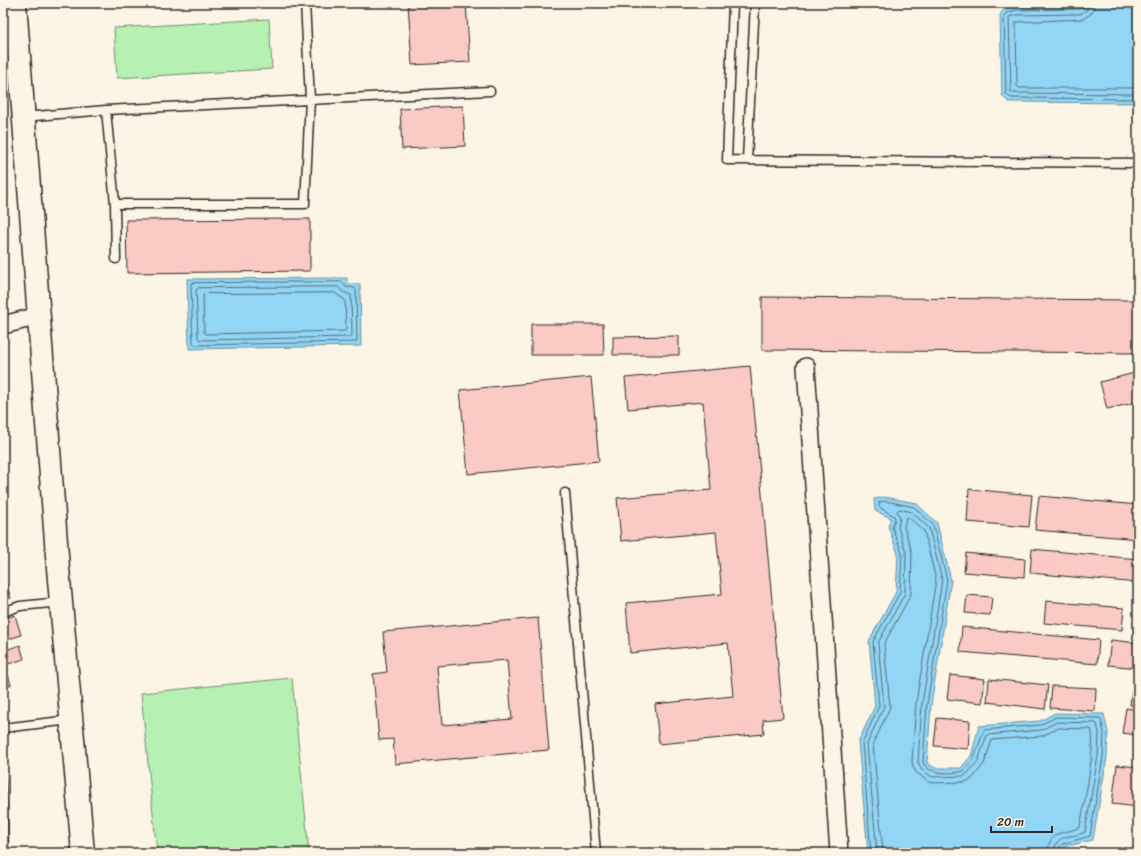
<svg xmlns="http://www.w3.org/2000/svg" width="1141" height="856" font-family="Sriracha,sans-serif">
  <rect width="100%" height="100%" fill="#fcf5e5"/>
  <filter id="ink" filterUnits="userSpaceOnUse"><feTurbulence type="fractalNoise" baseFrequency=".025" numOctaves="2"/><feDisplacementMap in="SourceGraphic" scale="8" xChannelSelector="R" yChannelSelector="G"/><feConvolveMatrix kernelMatrix="1 2 1 2 8 2 1 2 1" color-interpolation-filters="sRGB"/></filter>
  <g filter="url(#ink)">
    <path fill="#b7f0b3" stroke="#718e6f" d="M269,19L272,69L117,78L114,28Z
      M292,678L309,853H157L141,693Z"/>
    <path fill="#92d5f4" stroke="#6991a4" d="M1138,4V103L1008,102L1002,95L1000,15L1004,9L1015,6Z
      M347,278V284H360L361,346L189,349L187,279Z
      M885,497L916,503L937,523L951,580L931,705L927,763L935,768H961L971,756L979,726L1040,721L1055,713L1104,714L1108,732L1107,757L1093,840L1064,847L1062,853H868L858,742L875,706L869,641L896,592L898,554L888,526L891,518L875,511L874,499Z"/>
    <g fill="none" stroke-linecap="round" stroke-linejoin="round">
      <path stroke="#546f7b" stroke-width="1" d="M1084,3L1083,7L1080,9L1016,10L1006,13L1004,17L1006,94L1011,98L1138,99
        M1089,3L1087,10L1080,14L1016,15L1009,17L1011,92L1013,93L1138,94
        M1095,3L1092,13L1083,19L1016,22L1017,86L1019,88H1138
        M342,282L346,287L355,288L356,290L357,340L356,342L195,345L193,344L191,285L192,283Z
        M338,287L343,292L351,295L352,335L351,337L200,340L198,338L196,290L198,288Z
        M335,293L345,300L346,329L345,331L206,334L204,332L203,296L204,294Z
        M871,853L862,743L879,706L873,642L900,592L902,553L892,527L895,519L894,516L879,507V502L886,501L914,507L933,525L947,580L927,704L923,762C927,775 953,774 964,771L974,758L984,730L1040,725L1056,717L1099,718L1101,719L1104,733L1103,757L1090,836L1062,844L1060,846L1059,853
        M877,853L867,744L884,706L878,643L905,593L906,553L898,527L900,518L897,511L899,509L912,512L929,528L942,580L922,704L918,762L921,769L932,777L964,776L968,773L978,761L987,735L1041,730L1057,722L1095,723L1097,724L1099,733L1098,756L1085,832C1072,839 1055,832 1054,853
        M883,853L873,745L890,707L884,644L911,594L912,552L904,527L906,518L908,517L924,531L936,580L916,703L912,761L913,767L916,772L929,782L935,783L965,782L972,779L984,764L992,740L1042,736L1059,728L1091,729C1097,741 1083,810 1080,827C1065,835 1049,828 1048,853"/>
    </g>
    <path fill="#facac5" stroke="#2b2b2b" fill-rule="evenodd" d="M408,3H466L470,62L412,65Z
      M463,106L465,146L402,149L400,109Z
      M310,219V271L127,273L126,220Z
      M762,297L1138,300V353L762,350Z
      M531,324H603L604,355H531Z
      M679,336V355H613V337Z
      M750,366L783,718L763,720L764,734L659,744L655,704L733,696L728,643L630,653L626,603L722,594L716,532L621,541L617,498L711,490L703,402L628,409L625,378Z
      M1138,372V402L1107,409L1100,382Z
      M591,377L599,461L468,474L460,390Z
      M969,489L1032,495L1029,527L967,522Z
      M1039,496L1138,505V539L1035,530Z
      M1032,549L1138,559V583L1030,573Z
      M966,553L1025,559L1024,577L964,572Z
      M3,575L11,598L3,601Z
      M967,595L992,597L990,615L965,613Z
      M1046,601L1124,608L1122,630L1044,623Z
      M15,615L21,635L3,641V619Z
      M538,618L549,750L395,764L393,739L379,740L373,674L387,672L383,632ZM507,660L512,719L442,725L437,666Z
      M962,627L1099,640L1097,664L960,652Z
      M1111,640L1138,643V668L1108,665Z
      M20,645L24,659L8,664L3,651Z
      M3,658L11,685L3,687Z
      M950,675L985,679L982,703L947,699Z
      M989,679L1048,685L1045,709L987,702Z
      M1052,686L1096,688L1095,711L1050,708Z
      M1132,689L1138,690V706L1130,705Z
      M1126,708L1138,710V735L1122,733Z
      M937,718L970,721L968,749L934,746Z
      M3,735H4L9,853H3Z
      M1117,765L1138,767V807L1112,804Z"/>
    <g fill="none" stroke-linecap="round" stroke-linejoin="round">
      <g stroke="#2b2b2b" stroke-width="11">
        <path id="service" d="M733,3L727,160L1138,163
          M106,110L115,204L116,259
          M24,117L106,110L490,91
          M747,160L755,3
          M115,204H305L310,99L305,3
          M565,493L596,853
          M3,612L20,606L61,602
          M3,728L70,720"/>
      </g>
      <g stroke="#2b2b2b" stroke-width="20">
        <path id="minor" d="M3,325L39,316
          M806,367L839,853"/>
      </g>
      <g stroke="#2b2b2b" stroke-width="25">
        <path id="secondary" d="M15,3L58,568L83,853"/>
      </g>
      <use href="#service" stroke="#fcf5e5" stroke-width="8"/>
      <use href="#minor" stroke="#fcf5e5" stroke-width="17"/>
      <use href="#secondary" stroke="#fcf5e5" stroke-width="22"/>
    </g>
  </g>
  <rect width="1141" height="856" fill="none" stroke="#fcf5e5" stroke-width="16"/>
  <rect x="8" y="8" width="1125" height="840" fill="none" stroke="#2b2b2b" stroke-width="1.5" filter="url(#ink)"/>
  <path d="M991 826v6h61v-6" fill="none" stroke="#2b2b2b" stroke-width="2"/>
  <text x="997" y="826" font-size="12" fill="#2b2b2b" stroke="#fcf5e5" stroke-width="3" paint-order="stroke">20 m</text>
</svg>
